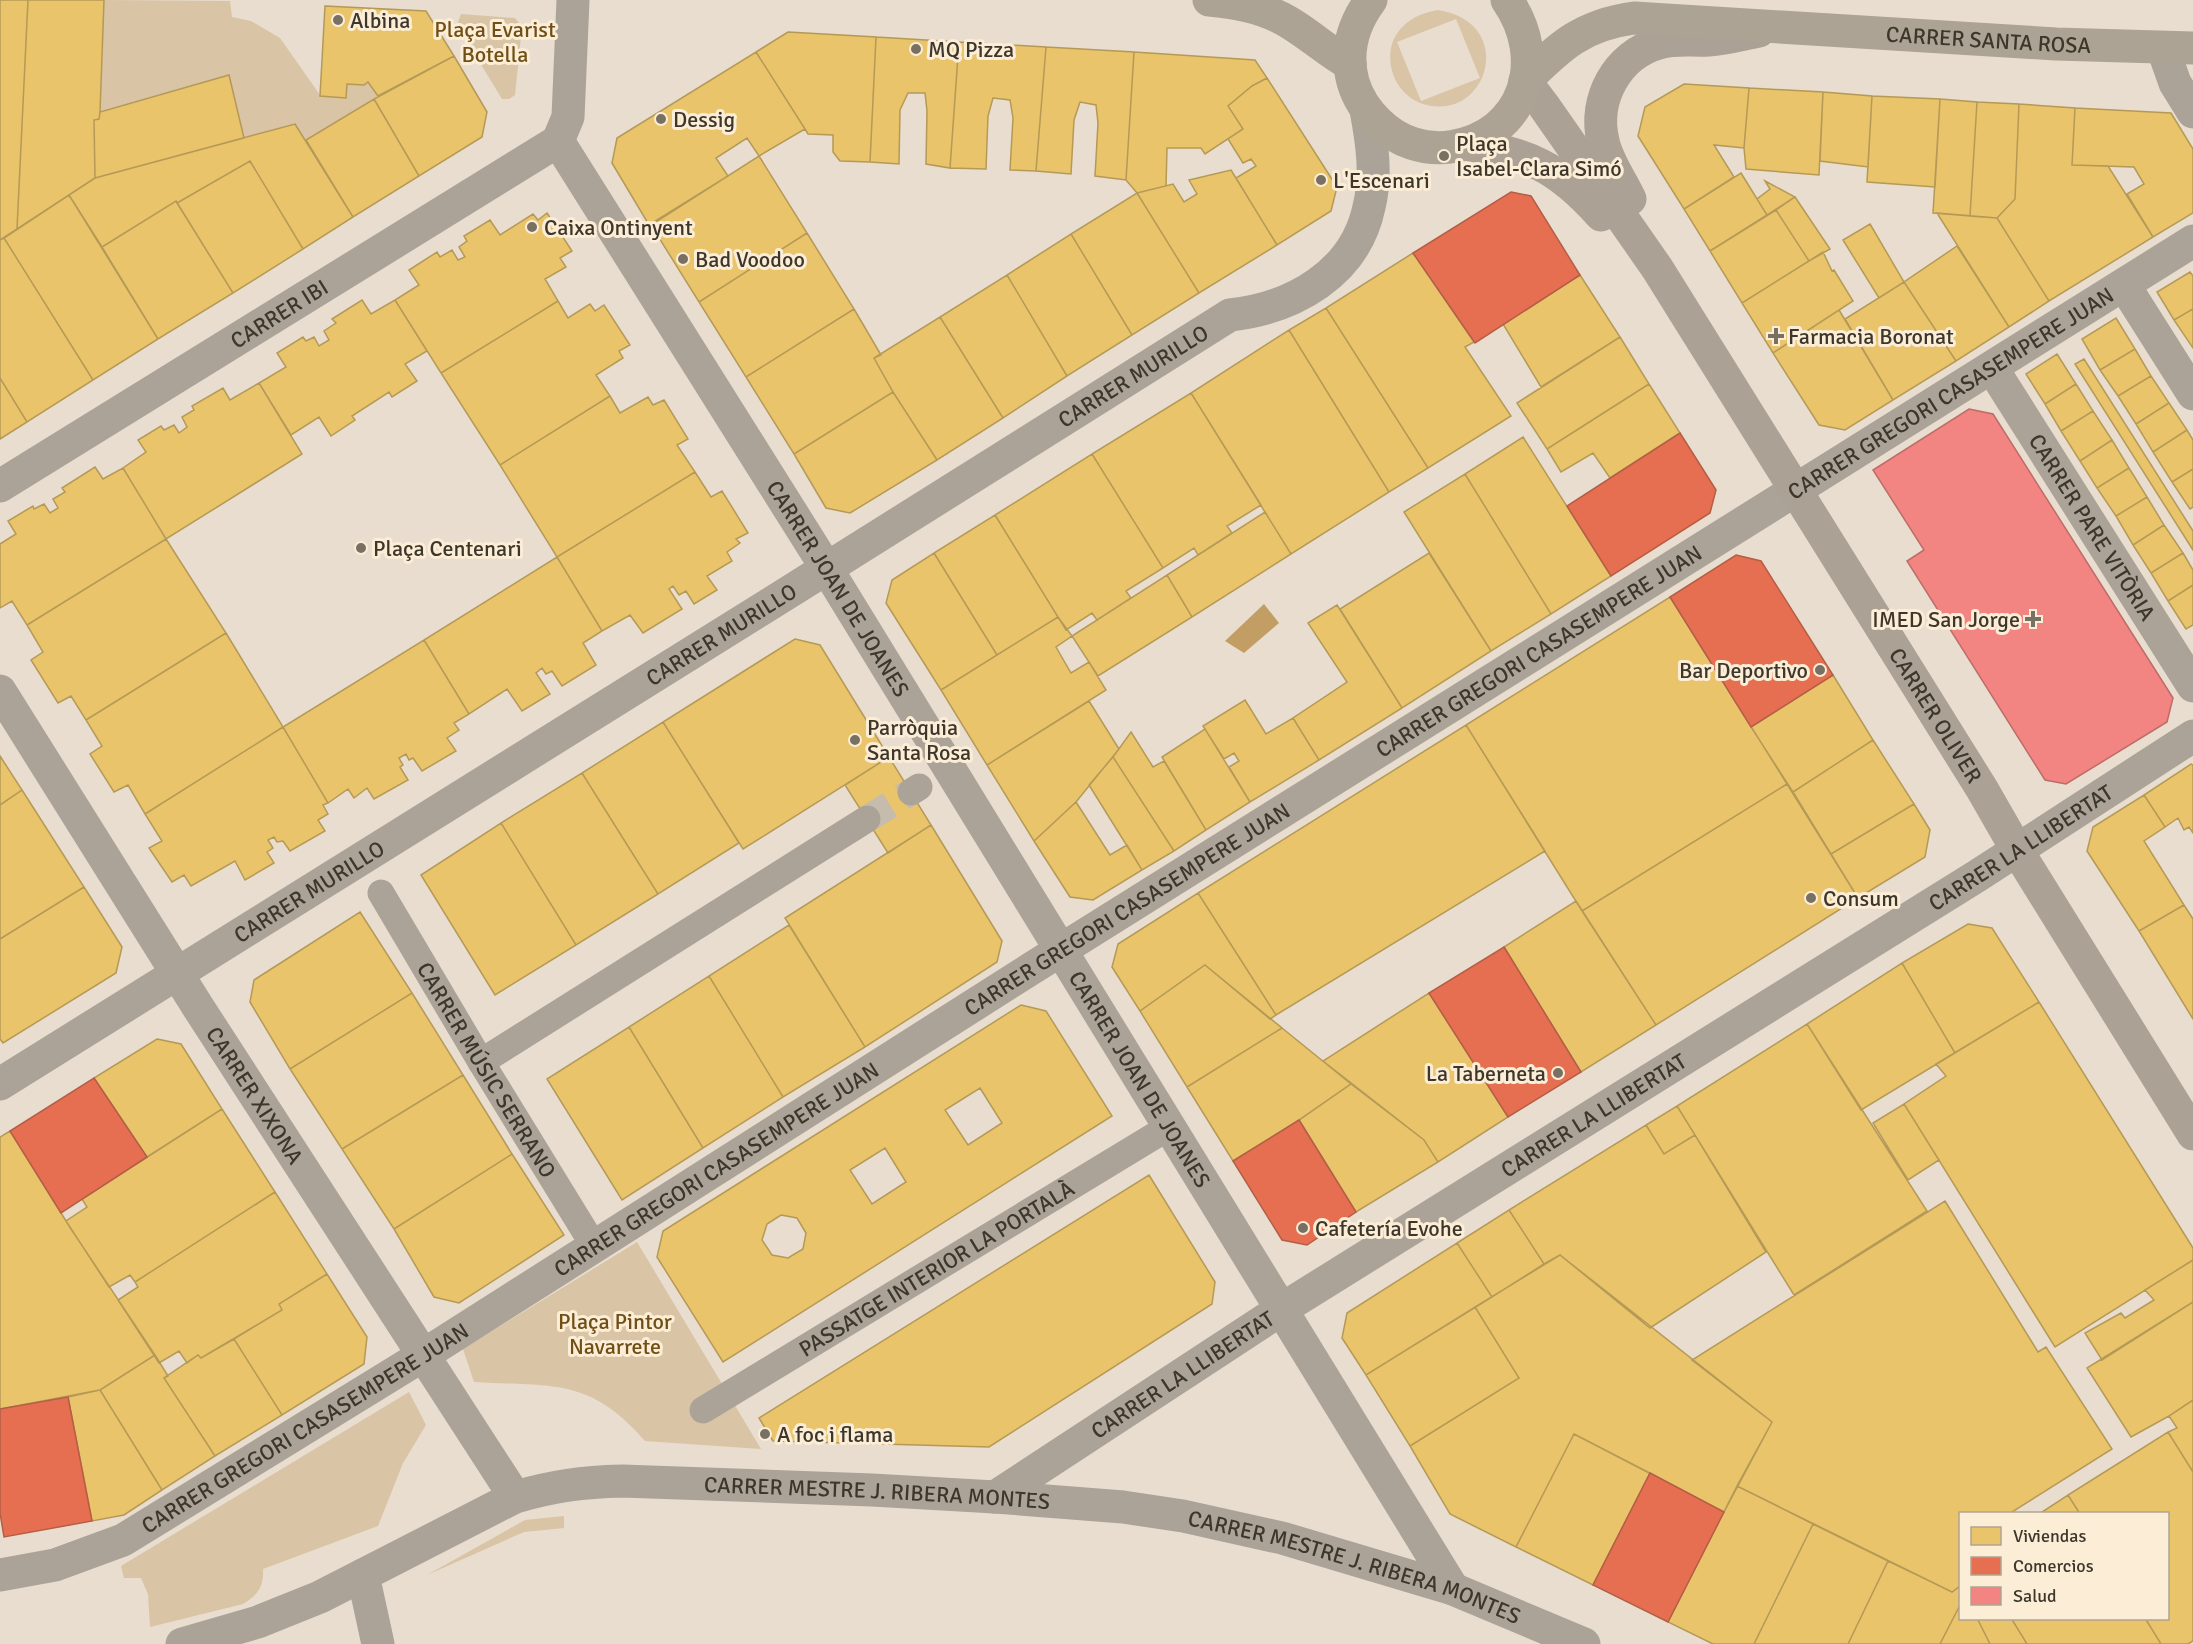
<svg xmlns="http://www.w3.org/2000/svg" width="2193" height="1644" font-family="Signika,sans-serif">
  <rect width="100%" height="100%" fill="#e8ddce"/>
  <path fill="#d9c4a5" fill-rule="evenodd" d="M104,0L230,1L232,17L251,21L280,38L320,95L346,98L347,84L364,85L368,82L378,96L306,140L295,125L244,138L229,75L100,112Z
    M1438,10C1520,23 1486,127 1420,103C1408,98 1397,87 1393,74C1382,39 1405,15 1438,10ZM1456,19L1480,78L1421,101L1397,42Z
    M461,14L515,18L522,27L515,95L509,99H502L457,25Z
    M637,1242L761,1449L645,1441C589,1376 550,1387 474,1382L463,1349Z
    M409,1392L426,1425L403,1463L378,1526L263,1569C264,1586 258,1595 243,1604L150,1627L148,1594L141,1578H124L121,1566Z
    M564,1516V1528L524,1532L427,1575L525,1520Z"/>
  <path fill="#c29e64" d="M1264,604L1279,623L1244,653L1225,641Z"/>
  <path fill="#e9c46a" stroke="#b59957" stroke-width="1.5" fill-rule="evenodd" d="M0,0H28L17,229L0,240Z
    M28,0H104L100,112L99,119L94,120L95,178L17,229Z
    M325,6L426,11L454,56L378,96L368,82L364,85L347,84L346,98L320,96Z
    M788,32L876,37L870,162L840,161L833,152V135L808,134L805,129L756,52Z
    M876,37L959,42L950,168L926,164L927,111L925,93H908L900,110L899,164L870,162Z
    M959,42L1046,47L1036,171L1010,170L1013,118L1010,100L993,98L988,116L986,169L950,168Z
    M1046,47L1134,52L1126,180L1095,176L1098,123L1096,105L1080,102L1074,120L1071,174L1036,171Z
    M756,52L805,129L759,156L747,138L716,158L728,176L649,225L612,163L617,138Z
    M1134,52L1255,60L1267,78L1252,86L1228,106L1243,129L1205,154L1201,148H1167L1166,186L1137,193L1126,180Z
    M454,56L487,112L482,137L419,176L374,99Z
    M229,75L244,138L95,178L94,120L99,119L100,112Z
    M1267,78L1337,187L1331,211L1277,245L1236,178L1256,166L1251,159L1243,163L1228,139L1243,129L1228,106L1252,86Z
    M1684,84L1749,88L1744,148L1714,145L1734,177L1684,209L1638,136L1645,107Z
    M1749,88L1823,92L1819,175L1746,169L1744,148Z
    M1823,92L1872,96L1868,167L1820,161Z
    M1872,96L1940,99L1935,187L1867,182Z
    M374,99L419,176L353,217L306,140Z
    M1940,99L1977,102L1970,216L1933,213Z
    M1977,102L2019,104L2015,199L1997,218L1970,216Z
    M2019,104L2075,108L2072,165L2108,166L2153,237L2049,301L1997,218L2015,199Z
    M2075,108L2171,113L2193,149V213L2153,237L2127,194L2144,184L2134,167L2072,165Z
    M295,124L353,217L303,249L250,161L177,203L176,201L102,247L69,195L95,178Z
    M759,156L807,233L699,302L651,225Z
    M250,161L303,249L233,293L177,203Z
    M1231,170L1277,245L1199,293L1137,193L1173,184L1184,202L1197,194L1189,180Z
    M1741,173L1767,215L1710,251L1684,209Z
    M1765,181L1795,197L1767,215L1757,199L1770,189Z
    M1137,193L1199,293L1132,335L1071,234Z
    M69,195L158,339L93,380L4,238Z
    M1795,197L1830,249L1809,261L1776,210Z
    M176,201L233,293L158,339L102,247Z
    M1776,210L1809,261L1742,303L1710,251Z
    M547,213L572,251L560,258L566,267L545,279L558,301L441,373L395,300L419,285L409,270L437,252L440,257L452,250L458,260L465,257L459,247L467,241L464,236L490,220L500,235L533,214L538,220Z
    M1937,213L1997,218L2049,301L2009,327Z
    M1870,224L1904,282L1879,298L1843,240Z
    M807,233L854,309L746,377L699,302Z
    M1071,234L1132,335L1067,376L1007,275Z
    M4,238L93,380L27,422L0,378V240Z
    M1957,246L2009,327L1956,361L1904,282Z
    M1823,252L1832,271L1834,270L1853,301L1773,353L1742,303Z
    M1413,253L1474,342L1465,347L1511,416L1428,468L1326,308Z
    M2190,272L2193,276V309L2174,320L2157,292Z
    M1007,275L1067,376L1003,418L940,317Z
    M1580,275L1620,337L1541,387L1503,324Z
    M1904,282L1956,361L1893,400L1845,319Z
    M362,300L371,314L395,300L427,351L405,364L417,381L392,397L389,392L352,416L355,420L331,436L319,417L291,435L259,383L286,367L277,353L303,337L306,341L314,337L319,346L329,340L324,331L336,323L332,319Z
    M558,301L568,318L590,304L595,311L604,305L630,345L619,351L623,358L596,375L610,396L500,465L441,373Z
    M1326,308L1428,468L1389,492L1289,330Z
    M854,309L881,355L874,358L893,392L794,454L746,377Z
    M2193,309V348L2174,320Z
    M1839,310L1893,400L1845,430L1819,425L1773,353Z
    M940,317L1003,418L937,460L893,392L874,358Z
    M2116,318L2135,349L2100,370L2082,339Z
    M1289,330L1389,492L1291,554L1191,393Z
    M1620,337L1649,384L1547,449L1517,403Z
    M2135,349L2151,376L2118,396L2100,370Z
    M2057,354L2076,384L2045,404L2026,374Z
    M2084,359L2193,531V550L2075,364Z
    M2151,376L2169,403L2136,424L2118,396Z
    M0,378L27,422L0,439Z
    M259,383L302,454L166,539L123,468L146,452L138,440L161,426L164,430L174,425L179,433L187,427L182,417L194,410L192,406L223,388L230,400Z
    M1649,384L1680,433L1610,478L1593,453L1561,472L1547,449Z
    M2076,384L2093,411L2061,431L2045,404Z
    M893,392L937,460L850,513L826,508L794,454Z
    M1191,393L1261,505L1227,526L1232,533L1198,555L1194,548L1163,568L1092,454Z
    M610,396L620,413L648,397L653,405L664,400L688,439L677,445L695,472L557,557L500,465Z
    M2169,403L2187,430L2153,452L2136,424Z
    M2093,411L2112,440L2080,461L2061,431Z
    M2187,430L2193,440V469L2172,482L2153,452Z
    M1523,437L1611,576L1551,614L1465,474Z
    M2112,440L2129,468L2097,488L2080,461Z
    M1092,454L1163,568L1126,591L1131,598L1097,620L1092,613L1066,630L995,515Z
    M95,467L103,479L123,468L166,539L27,625L12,601L0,608V544L16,534L8,521L33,506L34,509L44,504L50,513L58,508L53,499L65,492L62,488Z
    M2129,468L2147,497L2116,516L2097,488Z
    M2193,469V507L2190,509L2172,482Z
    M695,472L711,497L722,491L748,533L736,539L740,543L727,552L732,561L707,576L717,590L694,604L686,591L679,595L673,586L669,589L682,609L643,633L630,615L602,631L557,557Z
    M1465,474L1551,614L1491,651L1404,512Z
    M2147,497L2164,525L2133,545L2116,516Z
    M1265,512L1291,554L1192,617L1167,575Z
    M995,515L1058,617L997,655L934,553Z
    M2164,525L2183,553L2151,573L2133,545Z
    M166,539L226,633L86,720L71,696L58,703L31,660L43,652L27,625Z
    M934,553L997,655L941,690L886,603L892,580Z
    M1429,553L1491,651L1402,708L1340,609Z
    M2183,553L2193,570V585L2168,601L2151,573Z
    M557,557L602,631L583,643L596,665L562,686L552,671L546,674L542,668L536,673L550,694L522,711L507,689L469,714L424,640Z
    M1167,575L1192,617L1098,676L1072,636Z
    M2193,585V625L2186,629L2168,601Z
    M1670,597L1787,784L1582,911L1466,725Z
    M1337,605L1402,708L1319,760L1293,718L1347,682L1308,623Z
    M1058,617L1072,636L1056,647L1071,673L1089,662L1106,690L987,765L941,690Z
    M226,633L283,727L145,814L128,785L114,792L90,754L102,746L86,720Z
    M795,639L820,645L889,757L743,849L663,722Z
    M424,640L469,714L454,723L459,730L447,738L456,751L422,771L413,758L409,760L406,754L399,758L403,765L400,767L408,780L374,799L367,788L354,798L348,789L328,803L283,727Z
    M1833,675L1873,740L1793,792L1751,727Z
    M1245,700L1266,734L1293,718L1319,760L1250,802L1229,767L1239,761L1234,753L1224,759L1203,726Z
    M1089,701L1119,749L1076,802L1034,841L987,765Z
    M663,722L739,843L658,894L582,773Z
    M1466,725L1545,851L1276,1015L1198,893Z
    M283,727L328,803L323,805L328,814L318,820L325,831L290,851L283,841L277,842L274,837L268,840L273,848L267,852L274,863L245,880L235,861L191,886L184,875L172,882L149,848L162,841L145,814Z
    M1205,729L1250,802L1206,830L1162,757Z
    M1131,732L1153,767L1164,761L1206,830L1174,851L1113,757Z
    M1873,740L1914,804L1831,854L1793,792Z
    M0,756L22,790L0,805Z
    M889,757L931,825L888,853L845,785Z
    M1113,757L1174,851L1142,870L1089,785Z
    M2191,764L2193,765V833L2189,827L2184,830L2178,818L2165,827L2144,795Z
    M582,773L658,894L576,945L501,823Z
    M1787,784L1858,898L1656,1025L1582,911Z
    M22,790L84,887L0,939V805Z
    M2144,795L2165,827L2144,841L2184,905L2139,931L2087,851L2093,827Z
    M1076,802L1110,855L1127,845L1142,870L1093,900L1070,897L1034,841Z
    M1914,804L1930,830L1925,857L1858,898L1831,854Z
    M501,823L576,945L495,995L421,875Z
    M931,825L1002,941L997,962L865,1047L785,918Z
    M84,887L122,947L116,973L3,1043L0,1039V939Z
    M1198,893L1276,1015L1270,1019L1205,965L1140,1011L1112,967L1118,944Z
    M1576,901L1656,1025L1581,1072L1504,947Z
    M2184,905L2193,919V1019L2139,931Z
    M360,912L412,993L290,1069L250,1002L254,980Z
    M1968,924L1992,928L2039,1002L1955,1053L1902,963Z
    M789,925L865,1047L783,1097L709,976Z
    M1902,963L1955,1053L1861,1110L1807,1024Z
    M1205,965L1282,1028L1187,1087L1140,1011Z
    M709,976L783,1097L703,1148L629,1027Z
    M412,993L463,1075L342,1149L290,1069Z
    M1429,993L1508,1117L1438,1162L1424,1140L1323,1061Z
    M2039,1002L2193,1248V1260L2055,1347L1904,1104L1946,1076L1936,1064Z
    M1021,1005L1046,1011L1112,1116L723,1362L657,1257L663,1231ZM980,1088L1002,1123L968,1145L945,1110ZM885,1148L906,1182L872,1204L850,1170ZM781,1215L797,1218L806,1233L803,1249L788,1258L772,1255L762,1240L767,1224Z
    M1807,1024L1927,1211L1794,1295L1677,1106Z
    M629,1027L703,1148L622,1200L547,1079Z
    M1282,1028L1351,1084L1299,1120L1233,1161L1187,1087Z
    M157,1039L181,1044L222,1109L147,1157L94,1078Z
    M463,1075L512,1154L394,1229L342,1149Z
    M1351,1084L1424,1140L1438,1162L1356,1212L1299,1120Z
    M1904,1104L1939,1160L1908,1180L1873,1123Z
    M1677,1106L1695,1135L1664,1154L1646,1125Z
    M222,1109L275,1192L135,1282L130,1275L109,1287L66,1221L87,1207L82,1199Z
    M1646,1125L1664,1154L1695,1135L1766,1252L1650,1328L1560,1255L1544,1264L1509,1210Z
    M10,1131L71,1229L155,1355L100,1390L0,1409V1137Z
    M512,1154L564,1235L459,1303L434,1297L394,1229Z
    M1149,1175L1215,1282L1212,1304L989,1447L773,1441L759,1418Z
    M275,1192L327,1274L279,1304L282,1310L201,1358L198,1355L187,1363L179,1351L159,1363L118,1300L138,1287L135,1282Z
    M1945,1201L2038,1352L2046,1347L2112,1449L2009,1514H1960V1586L1952,1592L1737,1486L1772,1422L1692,1360Z
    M1509,1210L1544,1264L1492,1297L1457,1243Z
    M1457,1243L1492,1297L1366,1375L1342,1338L1347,1313Z
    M1560,1255L1772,1422L1724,1512L1574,1434L1516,1547L1450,1514L1410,1446L1519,1378L1475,1307Z
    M2193,1260V1302L2102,1360L2085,1333L2121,1313L2125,1318L2154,1300L2145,1290Z
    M327,1274L367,1337L364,1364L282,1415L234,1339L282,1310L279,1304Z
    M2193,1302V1400L2169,1416L2131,1437L2087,1368Z
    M1475,1307L1519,1378L1410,1446L1366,1375Z
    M234,1339L282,1415L215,1456L164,1378L198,1355L201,1358Z
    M155,1355L168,1376L164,1378L215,1456L162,1490L100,1390Z
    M100,1390L162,1490L124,1515L92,1521L68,1397Z
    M2193,1400V1472L2168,1432L2177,1428L2169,1416Z
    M2168,1432L2193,1472V1641L2188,1644H2161L2145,1618H2168V1514H2080L2068,1495Z
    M1574,1434L1650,1473L1593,1585L1516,1547Z
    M1737,1486L1813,1524L1754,1644H1713L1668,1622Z
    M2068,1495L2080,1514H2039Z
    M1813,1524L1888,1561L1848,1644H1754Z
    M1888,1561L1952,1592L1960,1586V1605L1940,1644H1848Z
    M1960,1605V1618H1977L1990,1644H1940Z
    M1977,1618H2011L2027,1644H1990Z
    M2011,1618H2145L2161,1644H2027Z"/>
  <path fill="#e76f51" stroke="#b45e46" stroke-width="1.5" d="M1511,192L1531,196L1580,275L1475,343L1413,253Z
    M1680,433L1716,490L1710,513L1611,576L1567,506Z
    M1736,555L1761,561L1833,675L1751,727L1670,597Z
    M1504,947L1581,1072L1508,1117L1429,993Z
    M94,1078L147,1157L61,1213L10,1131Z
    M1299,1120L1356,1212L1307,1245L1282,1240L1233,1161Z
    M68,1397L92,1521L4,1537L0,1513V1409Z
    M1650,1473L1724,1512L1668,1622L1593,1585Z"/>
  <path fill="#f28482" stroke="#bc6d68" stroke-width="1.5" d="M1969,409L1993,414L2173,698L2167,722L2066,784L2045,780L1907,561L1924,550L1873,470Z"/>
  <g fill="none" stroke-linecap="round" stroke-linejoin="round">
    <path stroke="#c6bcad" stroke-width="27" stroke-dasharray="27 14" stroke-linecap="butt" d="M867,819L911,792"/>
    <g stroke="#aba398" stroke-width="27">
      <path d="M911,792L919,787"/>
      <path id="s1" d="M381,893L481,1062L594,1246"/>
      <path d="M481,1062L867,819"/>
      <path id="s2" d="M703,1410L1169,1127"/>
    </g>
    <g stroke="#aba398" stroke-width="33">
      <path d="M2163,49L2175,83L2193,112"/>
      <path id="s3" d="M558,141L827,569L1453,1589"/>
      <path d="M558,141L568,117L573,0"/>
      <path d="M2124,285L2193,394"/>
      <path id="s4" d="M1992,368L2193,686"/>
      <path id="s5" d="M0,486L558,141"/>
      <path id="s6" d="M0,691L198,1007L515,1497"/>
      <path id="s7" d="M0,1084L797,587L1230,315C1293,308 1355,274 1369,207C1377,175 1372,142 1366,110"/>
      <path id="s8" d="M995,1497L1282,1309L1977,876L2193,736"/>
      <path id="s9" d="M0,1575L55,1565L123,1540L422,1356L1029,970L2193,241"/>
      <path d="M363,1575L378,1644"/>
    </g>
    <path stroke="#aba398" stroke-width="33" id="s10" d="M182,1644L258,1622L320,1597L515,1497C554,1486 582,1482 622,1481L872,1490L995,1497L1123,1507L1183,1516L1282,1538L1453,1589L1584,1644"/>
    <g stroke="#aba194" stroke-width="33">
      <path id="s11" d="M1525,81L1544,106L1657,268L1982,789L2017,850L2193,1134"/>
      <path d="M1465,144C1529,154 1557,166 1601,215"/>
      <path d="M1630,199C1621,180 1607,161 1603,141C1593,99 1617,55 1659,43C1675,38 1692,41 1709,40C1726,39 1743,34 1759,31"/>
    </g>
    <g stroke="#aca394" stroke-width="33">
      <path d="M1209,0C1234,2 1258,6 1281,18C1305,30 1326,51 1350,64"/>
      <path d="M1371,0C1353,24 1345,52 1353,82C1358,99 1366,111 1379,123C1398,142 1424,150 1450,147C1526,135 1548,59 1507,0"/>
      <path id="s12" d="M1525,81C1560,46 1582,25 1634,18L2056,44L2193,48"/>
    </g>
  </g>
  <g fill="#797064" stroke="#fcedd7" stroke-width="2">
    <circle cx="338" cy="20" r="6"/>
    <circle cx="916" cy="49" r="6"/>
    <circle cx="661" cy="119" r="6"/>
    <circle cx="1444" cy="156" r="6"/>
    <circle cx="1321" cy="180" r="6"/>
    <circle cx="532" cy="227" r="6"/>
    <circle cx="683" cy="259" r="6"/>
    <path d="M1773 327h6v6h6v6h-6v6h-6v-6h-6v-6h6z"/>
    <circle cx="361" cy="548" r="6"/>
    <path d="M2030 610h6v6h6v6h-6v6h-6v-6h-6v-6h6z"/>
    <circle cx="1820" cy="670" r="6"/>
    <circle cx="855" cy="740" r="6"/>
    <circle cx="1811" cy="898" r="6"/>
    <circle cx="1558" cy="1073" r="6"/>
    <circle cx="1303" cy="1228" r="6"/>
    <circle cx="765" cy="1434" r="6"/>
  </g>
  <g text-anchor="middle" stroke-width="6" stroke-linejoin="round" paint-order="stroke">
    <g font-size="22" fill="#3d362b" stroke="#fcedd7" text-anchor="start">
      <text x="350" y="28">Albina</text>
      <text x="928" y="57">MQ Pizza</text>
      <text x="673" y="127">Dessig</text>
      <text x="1456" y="151">Plaça<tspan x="1456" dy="25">Isabel-Clara Simó</tspan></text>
      <text x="1333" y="188">L'Escenari</text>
      <text x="544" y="235">Caixa Ontinyent</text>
      <text x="695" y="267">Bad Voodoo</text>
      <text x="1788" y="344">Farmacia Boronat</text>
      <text x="373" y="556">Plaça Centenari</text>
      <text x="2020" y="627" text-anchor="end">IMED San Jorge</text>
      <text x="1808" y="678" text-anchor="end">Bar Deportivo</text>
      <text x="867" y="735">Parròquia<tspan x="867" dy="25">Santa Rosa</tspan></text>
      <text x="1823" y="906">Consum</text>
      <text x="1546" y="1081" text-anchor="end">La Taberneta</text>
      <text x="1315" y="1236">Cafetería Evohe</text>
      <text x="777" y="1442">A foc i flama</text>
    </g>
    <g font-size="22" fill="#6f4f16" stroke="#fcedd7">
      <text x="495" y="37">Plaça Evarist<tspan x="495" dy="25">Botella</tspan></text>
      <text x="615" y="1329">Plaça Pintor<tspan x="615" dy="25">Navarrete</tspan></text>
    </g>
    <g font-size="22" fill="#3d362b" stroke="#fcedd7">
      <text dy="8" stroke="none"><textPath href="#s12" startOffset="484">CARRER SANTA ROSA</textPath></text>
      <text dy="8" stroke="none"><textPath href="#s5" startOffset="328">CARRER IBI</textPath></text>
      <text dy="8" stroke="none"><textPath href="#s7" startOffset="1336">CARRER MURILLO</textPath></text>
      <text dy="8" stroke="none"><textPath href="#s9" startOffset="2286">CARRER GREGORI CASASEMPERE JUAN</textPath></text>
      <text dy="8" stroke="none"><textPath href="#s4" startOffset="188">CARRER PARE VITÒRIA</textPath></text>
      <text dy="8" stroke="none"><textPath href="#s3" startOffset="528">CARRER JOAN DE JOANES</textPath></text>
      <text dy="8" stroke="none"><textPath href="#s7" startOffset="850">CARRER MURILLO</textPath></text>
      <text dy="8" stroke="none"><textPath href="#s9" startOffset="1800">CARRER GREGORI CASASEMPERE JUAN</textPath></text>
      <text dy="8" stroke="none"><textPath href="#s11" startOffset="756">CARRER OLIVER</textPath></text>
      <text dy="8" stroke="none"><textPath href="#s8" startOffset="1214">CARRER LA LLIBERTAT</textPath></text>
      <text dy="8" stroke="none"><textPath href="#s7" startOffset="364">CARRER MURILLO</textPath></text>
      <text dy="8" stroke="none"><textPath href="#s9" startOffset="1314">CARRER GREGORI CASASEMPERE JUAN</textPath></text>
      <text dy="8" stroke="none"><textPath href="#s1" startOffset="206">CARRER MÚSIC SERRANO</textPath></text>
      <text dy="8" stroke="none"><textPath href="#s3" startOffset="1104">CARRER JOAN DE JOANES</textPath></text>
      <text dy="8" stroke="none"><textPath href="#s6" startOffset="478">CARRER XIXONA</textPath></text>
      <text dy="8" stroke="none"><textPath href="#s8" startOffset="710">CARRER LA LLIBERTAT</textPath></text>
      <text dy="8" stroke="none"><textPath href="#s9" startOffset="828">CARRER GREGORI CASASEMPERE JUAN</textPath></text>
      <text dy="8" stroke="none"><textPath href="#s2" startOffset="273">PASSATGE INTERIOR LA PORTALÀ</textPath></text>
      <text dy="8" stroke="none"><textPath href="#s8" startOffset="224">CARRER LA LLIBERTAT</textPath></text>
      <text dy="8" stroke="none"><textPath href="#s9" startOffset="342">CARRER GREGORI CASASEMPERE JUAN</textPath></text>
      <text dy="8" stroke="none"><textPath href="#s10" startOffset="729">CARRER MESTRE J. RIBERA MONTES</textPath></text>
      <text dy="8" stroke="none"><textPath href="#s10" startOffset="1215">CARRER MESTRE J. RIBERA MONTES</textPath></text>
    </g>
  </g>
  <rect x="1959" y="1512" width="210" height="108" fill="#fcedd7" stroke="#b0a492" stroke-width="1.5"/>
  <rect x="1971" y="1527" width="30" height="18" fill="#e9c46a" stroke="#b0a492" stroke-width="1.5"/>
  <text x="2013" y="1542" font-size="18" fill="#3d362b">Viviendas</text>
  <rect x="1971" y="1557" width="30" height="18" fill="#e76f51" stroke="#b0a492" stroke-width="1.5"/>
  <text x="2013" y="1572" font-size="18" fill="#3d362b">Comercios</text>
  <rect x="1971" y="1587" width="30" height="18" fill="#f28482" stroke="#b0a492" stroke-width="1.5"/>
  <text x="2013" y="1602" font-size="18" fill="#3d362b">Salud</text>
</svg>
